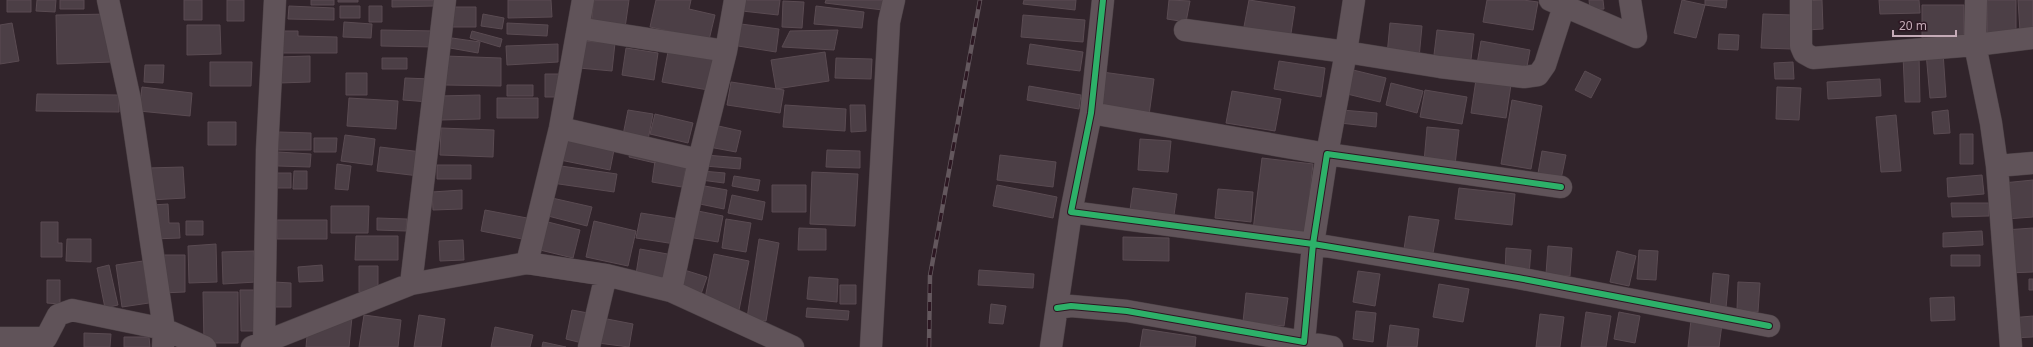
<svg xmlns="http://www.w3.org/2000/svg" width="2033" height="347" font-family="'Noto Sans',sans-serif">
  <rect width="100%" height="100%" fill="#31242b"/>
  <path fill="#4c3f46" stroke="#5a4b52" d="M7,0H31V12H7Z
    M37,0H56L55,12L36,11Z
    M60,0H84V9H60Z
    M184,0H202V20H184Z
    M227,0H244V21H227Z
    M311,0H334V5H311Z
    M338,0H358V2H338Z
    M392,0H435V6L392,7Z
    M508,0H551L552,17L508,18Z
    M594,0H629L625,28L591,24Z
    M656,0H691L689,9L715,15L709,40L650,27Z
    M743,0H780L778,15L742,11Z
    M826,0H884L883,10L825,3Z
    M1024,0H1076L1075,10L1023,4Z
    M1169,0L1190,1L1186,22L1167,19Z
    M1249,0L1295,7L1290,40L1243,32Z
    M1487,0H1523L1538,2L1533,30L1483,22Z
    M1589,0H1603L1604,9L1590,10Z
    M1682,0L1705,5L1696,38L1674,33Z
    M1705,0H1727L1726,8L1705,5Z
    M1822,0L1823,29L1806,30L1804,1Z
    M1879,0H1919L1920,13L1880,14Z
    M1987,0H2016V33H1987Z
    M2018,0H2033V30L2020,31Z
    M783,1L804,2L802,28L782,27Z
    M1922,5H1964V38H1922Z
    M289,6L334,8V20L288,19Z
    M340,6H360V18H340Z
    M369,6H382V22H369Z
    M816,6L864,12L862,28L814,24Z
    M449,7H476V27H449Z
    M111,14L112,62L57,64L56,15Z
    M483,14L504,18L502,29L481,26Z
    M1763,14L1793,15L1792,49L1761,48Z
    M1023,15L1085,20L1083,42L1021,37Z
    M344,22L372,24L371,38L343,37Z
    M12,23L19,61L0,64V25Z
    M507,23L548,25L547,36L507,34Z
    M1390,23L1422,26L1419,58L1387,55Z
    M741,24L779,29L776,52L738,46Z
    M187,25H220L221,54L187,55Z
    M381,30L436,31V47L381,46Z
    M838,30L834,50L782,47L790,31Z
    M1437,30L1474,34L1470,68L1433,63Z
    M281,31H298V36L337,37V53H281Z
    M472,31L502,39L500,47L470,38Z
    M1719,34L1739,35L1738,50L1718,49Z
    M452,38L480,42L478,53L450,48Z
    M582,41L615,43L612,71L579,68Z
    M1481,41L1530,50L1526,72L1477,64Z
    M558,44V62L507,65L506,46Z
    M1030,44L1083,52L1080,71L1027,64Z
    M626,48L658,53L654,80L622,75Z
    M668,52L720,61L714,91L662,82Z
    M825,52L829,81L776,89L771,60Z
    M1943,52L1946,97L1930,98L1926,53Z
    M1919,54L1920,102H1905L1903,55Z
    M310,56V82L279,83L278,57Z
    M445,56L501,58V86L445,85Z
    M382,58H407V69H382Z
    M836,58L872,59L871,79L835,78Z
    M1279,61L1325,68L1321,97L1274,89Z
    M210,62H252L251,86H210Z
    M1793,62L1794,79H1775L1774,63Z
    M145,65H164L163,83L144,82Z
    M1349,69L1386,78L1380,102L1343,93Z
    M1585,71L1601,79L1591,98L1575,90Z
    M1102,72L1154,79L1149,115L1098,109Z
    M346,73H367V95H346Z
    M1477,73L1512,78L1506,118L1471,113Z
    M545,74H560V97H545Z
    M405,78L431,79L429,102L403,100Z
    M1880,79L1881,96L1828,99L1827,82Z
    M731,82L784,90L780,113L727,105Z
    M1391,83L1423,91L1417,113L1386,105Z
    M507,85H533V96H507Z
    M1029,86L1081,95L1079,109L1027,100Z
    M142,87L192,93L190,116L139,111Z
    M1777,87L1801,88L1799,120L1776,119Z
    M1425,90L1467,97L1462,124L1420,117Z
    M1232,91L1281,99L1275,131L1226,123Z
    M37,94L119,95V112L36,111Z
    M480,95V119L440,120V96Z
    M349,98L398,101L396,129L347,126Z
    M497,98H538V118H497Z
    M1512,100L1542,106L1531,169L1501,164Z
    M785,105L846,109L845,131L783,127Z
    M850,105H865L866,131L851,132Z
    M628,110L653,114L647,145L622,140Z
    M1342,110L1377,113L1376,127L1340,123Z
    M1948,110L1950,133L1934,134L1932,112Z
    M655,114L693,123L688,143L650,134Z
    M1896,115L1901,171L1881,172L1876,117Z
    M208,122H236V145H208Z
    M714,125L741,131L736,152L709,147Z
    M1427,127L1459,130L1455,165L1424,162Z
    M441,128L494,130L493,157L440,155Z
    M279,132L311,133V150H278Z
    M1960,134H1973V164H1960Z
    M345,135L375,139L372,165L341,161Z
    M314,138H337L336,152H314Z
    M1140,139L1171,141L1168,172L1138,170Z
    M564,140L614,150L610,170L560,160Z
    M380,147L422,152L419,176L377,171Z
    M631,149L657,154L655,163L629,157Z
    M827,150L860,151V168L826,167Z
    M1542,151L1566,155L1560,184L1537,179Z
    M278,152L311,154L310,167L278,166Z
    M706,155L741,158L740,169L705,166Z
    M1000,155L1056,162L1053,187L997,180Z
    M1262,158L1313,164L1305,237L1253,230Z
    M655,161L686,167L682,187L652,182Z
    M337,164L351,166L348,190L335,189Z
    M437,165H471V179H437Z
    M554,165L617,174L614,192L552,183Z
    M183,167L185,198L150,200L148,168Z
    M294,171H307V189H293Z
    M702,171L725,173L724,183L701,180Z
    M812,172L858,174L855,226L810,224Z
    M274,173H291V188H274Z
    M1982,175L1984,194L1948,197L1947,178Z
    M734,176L760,180L758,191L732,186Z
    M2033,180V217L2006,219L2003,183Z
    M699,185L727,190L724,209L695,203Z
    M772,185H806V212H772Z
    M997,185L1057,197L1053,218L993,206Z
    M1133,188L1177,194L1174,215L1130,210Z
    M1459,188L1515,194L1512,225L1455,219Z
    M1218,189L1253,192L1251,222L1215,218Z
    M462,190V209L433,210L432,192Z
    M732,195L765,202L762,220L728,213Z
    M552,198L592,207L587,226L548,216Z
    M1951,203H1989V216L1952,217Z
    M168,204L169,223H179L180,238L153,239L152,205Z
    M331,206H369L368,233H331Z
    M485,210L527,218L522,239L481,231Z
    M693,210L723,216L718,242L688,237Z
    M641,213L679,219L675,244L636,238Z
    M1409,216L1439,220L1433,253L1404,249Z
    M377,218L407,219L406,231L377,230Z
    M726,219L751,223L746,252L722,248Z
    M277,220H327V239H277Z
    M186,221H203V235H186Z
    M594,221L636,231L628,266L586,257Z
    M41,222H58V243H62V257H41Z
    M548,222L580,230L573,258L540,250Z
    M799,228L826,229V250H798Z
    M2033,228V272L2007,273L2005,230Z
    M1982,231L1983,245L1943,247V233Z
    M356,236H398V260H355Z
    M1123,237L1169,238V261L1123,260Z
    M67,239H91V262L66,261Z
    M759,239L779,243L766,321L747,318Z
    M463,240L464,260L440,261L439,241Z
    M216,244L217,282L189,283L188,246Z
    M1548,246L1572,248L1570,276L1546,274Z
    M1506,248L1531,250L1529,275L1505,273Z
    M640,249L673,255L669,280L636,274Z
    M1639,250L1658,251L1656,280L1637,279Z
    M254,251L256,282L223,284L222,252Z
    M1617,251L1636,256L1629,286L1610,282Z
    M714,254L749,261L739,310L704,303Z
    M161,255H185V292L161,293Z
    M1951,255H1980V266H1951Z
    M143,261L149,303L122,307L116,265Z
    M109,265L118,305L105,308L97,268Z
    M322,265L323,281L299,282L298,267Z
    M359,266H378V291L359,292Z
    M681,269L707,277L701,294L676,286Z
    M979,270L1034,274L1033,288L978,285Z
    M1358,271L1380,274L1375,306L1353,302Z
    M1713,273L1729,275L1726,308L1710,307Z
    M809,277L838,279L837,302L807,299Z
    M2029,279H2033V290H2029Z
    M47,280H60V304L47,303Z
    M274,282L291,283V307H274Z
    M1738,282L1760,283L1758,312L1737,310Z
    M1439,284L1469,289L1463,322L1433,317Z
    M840,285H856V304H840Z
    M240,290H255L256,331H241Z
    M203,292H238V343H204Z
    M1246,293L1288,298L1284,326L1243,322Z
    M1954,297L1955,320L1931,321L1930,298Z
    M991,304L1006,306L1003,324L989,323Z
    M807,308L849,311L848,320L806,317Z
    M572,310L588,313L582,343L566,339Z
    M1356,311L1376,313L1373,342L1353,339Z
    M1586,312L1611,316L1606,347H1581Z
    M1619,312L1640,316L1635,343L1614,339Z
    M1540,314L1564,317L1560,347H1536Z
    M364,315L401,320L398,347H359Z
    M419,315L445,319L441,347H414Z
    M2033,316V337L2011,338L2010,318Z
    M352,317L349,347H306L307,336Z
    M602,318L633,324L629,347L598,343Z
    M1691,320L1722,324L1719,347H1688Z
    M1390,325L1419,329L1417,347H1387Z
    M495,327L533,335L530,347H491Z
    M1143,329L1196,337L1195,347H1140Z
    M84,333L111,334L110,347H84Z
    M124,337H149L150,347H124Z
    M543,342L566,347H542Z"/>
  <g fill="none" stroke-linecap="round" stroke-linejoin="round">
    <g stroke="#4b4045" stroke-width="23">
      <path id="minor" d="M108,0L130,100L164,329L163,347
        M445,0L411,284L527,263L560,128L583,0
        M1550,0L1636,37L1630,0
        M1801,0V46L1804,53L1813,58L1975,45L1991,123L1997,166L2011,347
        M1976,0L1975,45L2033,38
        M578,28L726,51
        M1185,30L1346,52L1440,67L1524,77L1538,75L1545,65L1564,6
        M1091,113L1327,154L1346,52L1354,0
        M560,128L699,160
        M1997,166L2033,163
        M1561,187L1327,154L1313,244L1518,278L1769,326
        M527,263L606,275L671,291L793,347
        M671,291L699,160L726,51L735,0
        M1057,308L1071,306L1127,311L1304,342L1313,244L1071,212L1091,113L1103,0
        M0,338H46L58,315L72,310L164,329L205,347
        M1304,342L1332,347
        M264,343L267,150L275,0
        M252,347L411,284
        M589,347L606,275
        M871,347L889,22L894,0
        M1051,347L1071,212"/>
    </g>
    <use href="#minor" stroke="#605359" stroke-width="22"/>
    <g stroke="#63575d" stroke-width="4.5">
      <path id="rail" d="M929,347L930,276L980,0"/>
    </g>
    <use href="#rail" stroke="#2c1722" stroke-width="3" stroke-dasharray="9" stroke-linecap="butt"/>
    <g stroke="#2c1722" stroke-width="8">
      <path id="cycleway" d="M1561,187L1327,154L1313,244L1518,278L1769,326
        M1057,308L1071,306L1127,311L1304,342L1313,244L1071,212L1091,113L1103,0"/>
    </g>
    <use href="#cycleway" stroke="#2db169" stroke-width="6"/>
  </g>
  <path d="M1893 30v6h63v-6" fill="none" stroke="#c5abb7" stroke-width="2"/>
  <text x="1899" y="30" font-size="12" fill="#c5abb7" stroke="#2c1722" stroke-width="3" paint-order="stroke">20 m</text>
</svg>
